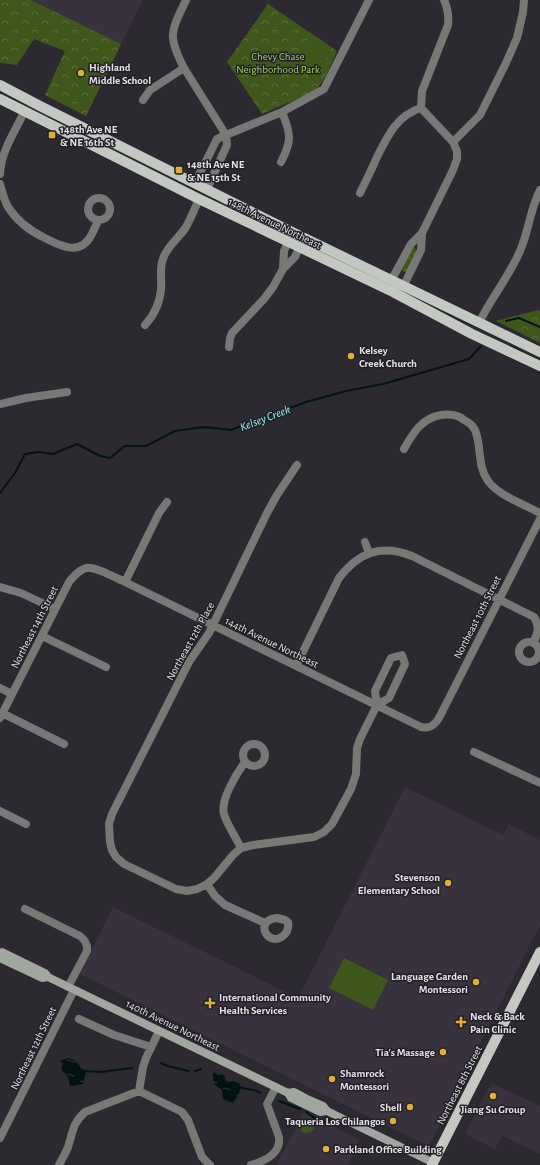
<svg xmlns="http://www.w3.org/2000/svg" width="540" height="1165" font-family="'Alegreya Sans',sans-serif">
  <defs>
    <pattern id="grass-dots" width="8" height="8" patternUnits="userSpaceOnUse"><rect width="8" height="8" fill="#3f571b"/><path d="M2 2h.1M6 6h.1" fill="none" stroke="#5b6f3c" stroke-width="1.8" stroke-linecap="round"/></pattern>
    <pattern id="forest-crowns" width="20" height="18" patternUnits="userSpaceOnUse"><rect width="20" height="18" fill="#3f571b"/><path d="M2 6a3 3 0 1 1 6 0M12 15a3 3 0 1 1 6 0" fill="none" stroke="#5b6f3c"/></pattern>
    <pattern id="wetland-marsh" width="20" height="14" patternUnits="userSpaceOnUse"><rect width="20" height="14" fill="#3f571b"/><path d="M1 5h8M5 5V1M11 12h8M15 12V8" fill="none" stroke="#5b6f3c"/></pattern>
    <pattern id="water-ripples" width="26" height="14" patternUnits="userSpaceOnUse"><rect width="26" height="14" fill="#031314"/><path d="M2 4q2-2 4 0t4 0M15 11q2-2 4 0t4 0" fill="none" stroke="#283536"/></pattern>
  </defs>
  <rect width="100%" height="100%" fill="#2c2930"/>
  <path fill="#37323d" d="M31,0H143L86,116L45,95L78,23Z
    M405,787L503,835L509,824L540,840V925L429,1146L387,1126L80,974L113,907L298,998Z
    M491,1083L540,1106V1154L502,1136L495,1149L465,1134Z
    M304,1111L360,1140L348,1165H279L277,1164Z"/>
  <path fill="url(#grass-dots)" d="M414,247L417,251L407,271L405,272L402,271V268Z"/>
  <path fill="url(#forest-crowns)" d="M0,0H31L121,44L86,116L45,95L65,51L34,39L17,65L0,63Z
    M268,4L337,51C330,66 325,84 311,93L262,114L227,62Z
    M538,310L540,311V343L496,321Z"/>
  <path fill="url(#wetland-marsh)" d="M307,1120L314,1123V1129L311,1132L303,1133L300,1129L303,1122Z"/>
  <path fill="#3f571b" d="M308,40L327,54V58L312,79C303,72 294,63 299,50C301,46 305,43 308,40Z
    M344,958L388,980L373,1010L329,988Z"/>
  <path fill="url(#water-ripples)" d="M68,1058L74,1060L86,1072L83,1084L73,1086H70L68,1077L61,1069L63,1063L59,1061Z
    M213,1072L219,1075L221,1074L224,1075L226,1081L229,1082L234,1081L240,1084C241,1092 238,1096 233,1103L223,1099L222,1090L215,1085L213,1079Z"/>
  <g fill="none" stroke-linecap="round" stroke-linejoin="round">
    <path stroke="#031314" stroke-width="2" d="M506,321L519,318L540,327
      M0,493L15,473L25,454L38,452L53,454L77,444L100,456L110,458L125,446H146L175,431L204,427L231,430L306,402L346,391L383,384L469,359L481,346
      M161,1063L168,1066L188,1071
      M84,1071L101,1072L132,1068
      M195,1071L201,1069
      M239,1087C248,1091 252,1087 260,1093
      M279,1101L300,1109
      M306,1112C315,1119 323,1123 335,1125"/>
    <path stroke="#767976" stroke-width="8" d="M184,68L226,135L227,145L207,189
      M143,100L150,90L184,68C167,35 171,32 186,0
      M421,108L453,142
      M281,162C292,141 291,134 282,112L324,89L369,0
      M0,174C1,151 15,132 24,112
      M195,183L217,139L226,135L282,112
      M0,184C2,192 4,200 8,207C17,221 30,231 45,238C62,247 81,256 92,234C94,229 97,225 98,220
      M360,193C366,181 372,169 377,157C387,137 397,115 421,108L422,91L448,25C449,16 448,9 444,0
      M88 209a11 11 0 1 1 22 0a11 11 0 1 1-22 0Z
      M283,269L284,251L288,242
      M392,279L411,244L422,233L453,170L457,159V151L453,142L480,115L506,63L517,38L523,12L524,0
      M404,285L421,250L422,233
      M479,323C491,298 509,277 520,251C529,231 530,209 540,190
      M145,325C154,315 160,303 161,289C162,279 159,269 163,259C167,246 179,238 186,227C191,218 195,208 199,199
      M229,347L230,338L232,333L264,299L273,287L283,269L295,257L299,248
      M0,404L26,398L67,392
      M404,449C413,433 422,418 441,415C449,414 457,414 464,420C468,422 473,426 475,430C482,447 477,466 488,481C499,496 524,504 540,513
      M365,542L369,553
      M125,582L159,513L167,502
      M0,587L21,593L55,609
      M42,636L106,667
      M519 652a10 10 0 1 1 20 0a10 10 0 1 1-20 0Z
      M296,666L339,578C359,552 381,544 412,556L534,617C540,627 538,633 533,643
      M0,688L12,694
      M2,713L64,744
      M0,718L69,582C74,576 79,570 86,568C95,566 116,578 125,582L421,727C431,729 436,724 440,716L540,519
      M243 755a11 11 0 1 1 22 0a11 11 0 1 1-22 0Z
      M474,752L540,783
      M0,811L26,824
      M241,848C236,837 227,825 224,814C220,800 237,773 245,762
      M207,884L214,878L233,855L241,848L253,845L314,837L324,832L332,824L351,789L356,774L357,748L360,739L377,705L389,698L405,664L402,655L391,658L375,691L377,705
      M25,909L80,936C85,940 88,944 87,951L68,987
      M277,918L285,920L288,922C289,928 288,932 283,936C268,948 253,920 277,918Z
      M265,923L225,905L215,896L207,884L197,889L187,891L176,889L124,864L116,857L112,850L110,842L109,824L112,814L189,662L209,633L267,513L277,495L297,465
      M79,1019L114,1035L151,1047
      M139,1091L182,1112L188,1120L202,1157L210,1165
      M0,1138L74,990
      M59,1165C62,1159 66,1153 68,1147C73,1132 72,1124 85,1112L139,1091L143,1067L146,1058L159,1031
      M251,1165C265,1161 281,1154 279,1137L267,1104L276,1087"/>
    <path stroke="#a1a6a1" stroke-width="8" d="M0,953L2,952L45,973L48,977L288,1093L294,1092L309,1100L323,1106L327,1111L434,1163
      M0,958L42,978L48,977
      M288,1093L291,1098L320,1112L327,1111"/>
    <path stroke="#c3c9c2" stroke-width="10" d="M0,85L40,106L294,233L540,352
      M0,99L199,199L393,292L472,334L540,366
      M432,1165L540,952"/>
  </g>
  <g fill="#e0b034" stroke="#221f26" stroke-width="1.5">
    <circle cx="81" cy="73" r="4"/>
    <rect x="48" y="131" width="8" height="8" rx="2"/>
    <rect x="175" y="166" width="8" height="8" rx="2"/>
    <circle cx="351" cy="356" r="4"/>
    <circle cx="448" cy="883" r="4"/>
    <circle cx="476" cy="982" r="4"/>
    <path d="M208 997h4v4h4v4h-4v4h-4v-4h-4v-4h4z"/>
    <path d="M459 1016h4v4h4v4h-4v4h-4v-4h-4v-4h4z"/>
    <circle cx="443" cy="1052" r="4"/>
    <circle cx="332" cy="1079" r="4"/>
    <circle cx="493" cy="1096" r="4"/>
    <circle cx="410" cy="1107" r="4"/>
    <circle cx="393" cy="1121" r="4"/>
    <circle cx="326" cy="1149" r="4"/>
  </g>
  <g text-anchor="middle" stroke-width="3" stroke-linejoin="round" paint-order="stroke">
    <g font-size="11" fill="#a2d264" stroke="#221f26">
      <text x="278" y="60">Chevy Chase<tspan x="278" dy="13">Neighborhood Park</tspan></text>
    </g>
    <g font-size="11" font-weight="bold" fill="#e4e2e6" stroke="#221f26" text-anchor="start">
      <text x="89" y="71">Highland<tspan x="89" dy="13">Middle School</tspan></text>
      <text x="60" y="133">148th Ave NE<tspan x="60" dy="13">&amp; NE 16th St</tspan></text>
      <text x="187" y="168">148th Ave NE<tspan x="187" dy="13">&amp; NE 15th St</tspan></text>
      <text x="359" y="354">Kelsey<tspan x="359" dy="13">Creek Church</tspan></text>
      <text x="440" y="881" text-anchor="end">Stevenson<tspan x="440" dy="13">Elementary School</tspan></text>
      <text x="468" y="980" text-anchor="end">Language Garden<tspan x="468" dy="13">Montessori</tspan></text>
      <text x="219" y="1001">International Community<tspan x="219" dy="13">Health Services</tspan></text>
      <text x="470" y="1020">Neck &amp; Back<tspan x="470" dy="13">Pain Clinic</tspan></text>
      <text x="435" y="1056" text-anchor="end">Tia's Massage</text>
      <text x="340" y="1077">Shamrock<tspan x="340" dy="13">Montessori</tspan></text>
      <text x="402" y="1111" text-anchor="end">Shell</text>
      <text x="493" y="1113" text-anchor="middle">Jiang Su Group</text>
      <text x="385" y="1125" text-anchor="end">Taqueria Los Chilangos</text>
      <text x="334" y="1153">Parkland Office Building</text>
    </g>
    <g font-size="11" fill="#e4e2e6" stroke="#221f26">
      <text transform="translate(275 223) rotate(26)" y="4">148th Avenue Northeast</text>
      <text transform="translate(477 617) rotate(-63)" y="4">Northeast 10th Street</text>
      <text transform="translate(34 627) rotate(-63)" y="4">Northeast 14th Street</text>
      <text transform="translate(190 641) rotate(-61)" y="4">Northeast 12th Place</text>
      <text transform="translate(272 642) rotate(26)" y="4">144th Avenue Northeast</text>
      <text transform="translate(173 1025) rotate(26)" y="4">140th Avenue Northeast</text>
      <text transform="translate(33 1048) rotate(-64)" y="4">Northeast 12th Street</text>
      <text transform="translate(459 1085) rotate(-63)" y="4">Northeast 8th Street</text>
    </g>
    <g font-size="12" font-style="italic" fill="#96f4f9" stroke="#221f26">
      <text transform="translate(265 418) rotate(-21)" y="4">Kelsey Creek</text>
    </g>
  </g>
</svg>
